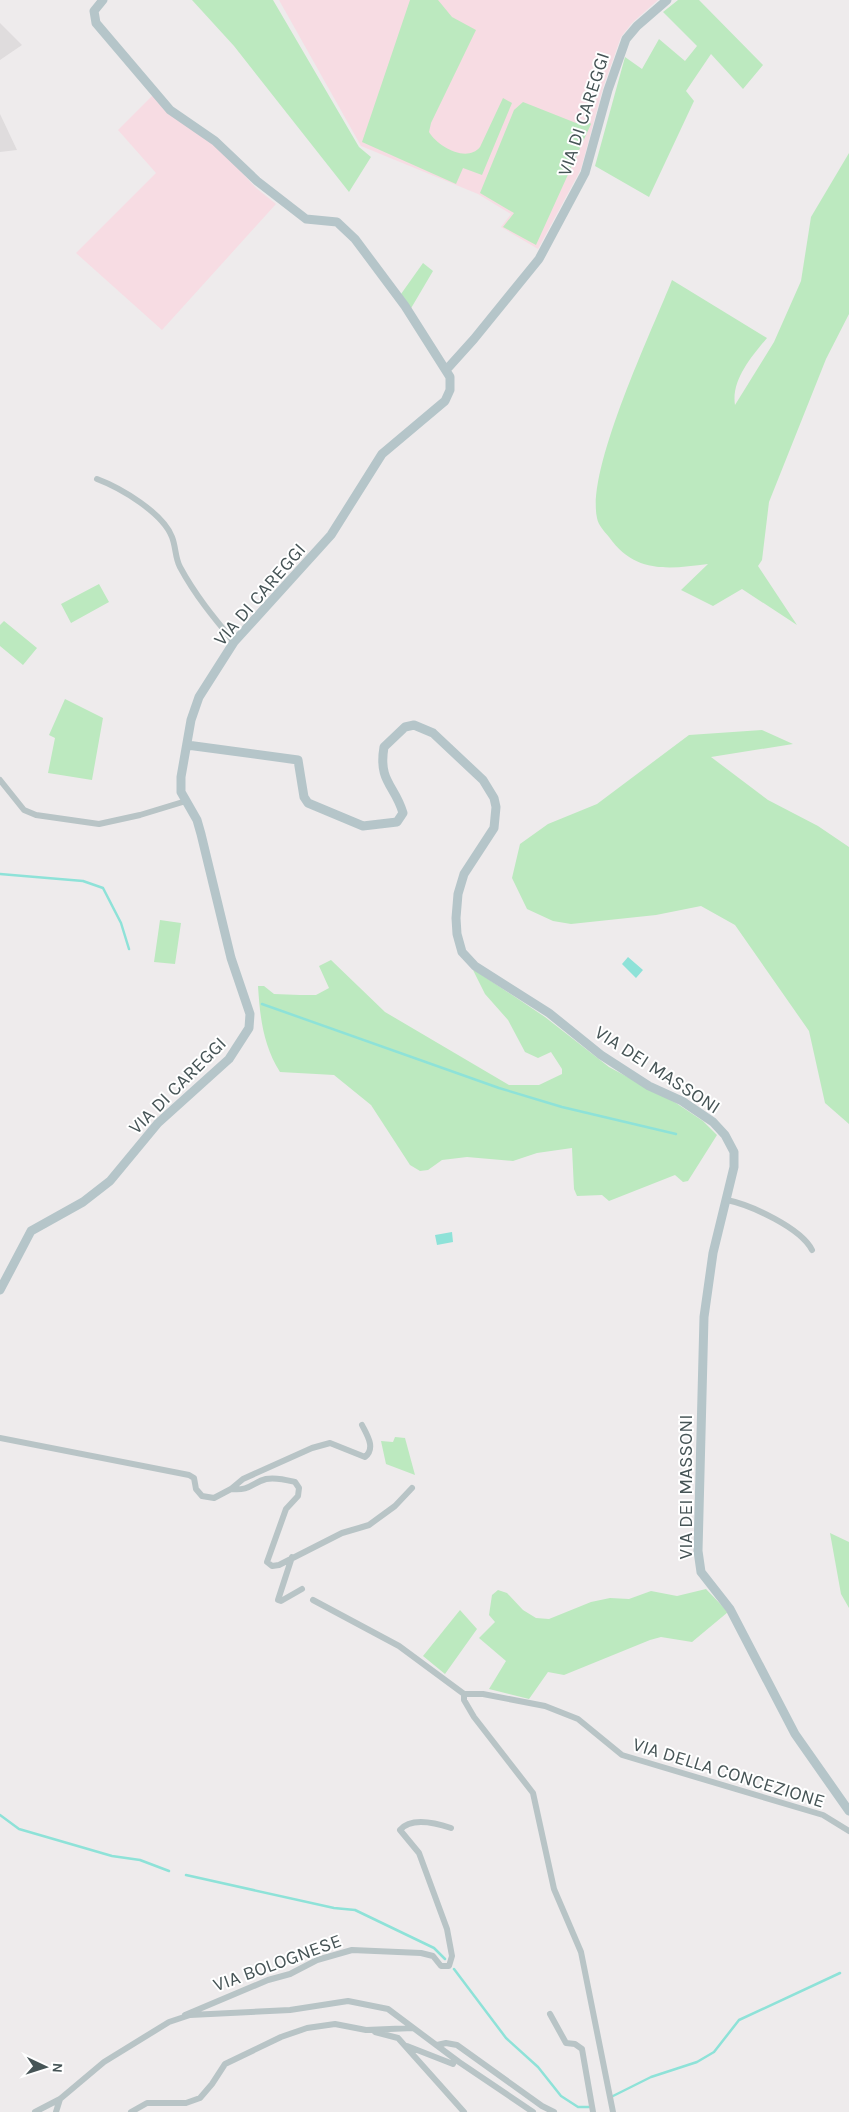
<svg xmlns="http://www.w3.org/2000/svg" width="849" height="2112" font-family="Karla,sans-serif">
  <rect width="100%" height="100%" fill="#eeebec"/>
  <path fill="#dfdcdd" d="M0,23L22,45L0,60Z
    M0,114L17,150L0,152Z"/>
  <path fill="#f7dce3" d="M279,0H658L632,23L621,37L603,88L581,169L538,249L501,227L511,214L478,194L361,146Z
    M153,95L222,151L256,188L276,204L162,330L76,253L156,173L118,130Z"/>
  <path fill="#bce9bf" d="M192,0H273L359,147L371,157L349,192L234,46Z
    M410,0H438L452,17L476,30L431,123L429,132C438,147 467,163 480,147L503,98L512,103L482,175L463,168L456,184L362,142Z
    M678,0H699L763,65L743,89L711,54L686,91L694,101L649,197L595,166L625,57L642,69L659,39L685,61L697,46L663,12Z
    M523,102L576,123L588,120L591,124L536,245L503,227L514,213L480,193L514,110Z
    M849,153V314L826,359L769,502L762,560L758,566L797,625L742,589L713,606L681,590L708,564C669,569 635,574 609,537C605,532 598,525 597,518C586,469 652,331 672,280L767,338C752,356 731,380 735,405L774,342L801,281L811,217Z
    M423,263L433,271L410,310L401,294Z
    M99,584L109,602L71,623L61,604Z
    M4,621L37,648L23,665L0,646V625Z
    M65,699L103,718L92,780L48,773L55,738L49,735Z
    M762,730L793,744L711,757L768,800L818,826L849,847V1124L825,1103L809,1031L735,925L701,906L656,915L571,924L553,921L527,909L512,878L520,844L548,824L597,804L689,735Z
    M160,920L181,923L175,964L154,962Z
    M331,960L385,1012L509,1085H539L562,1074V1069L551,1052L538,1058L525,1052L508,1020L485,994L473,970L476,971L545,1017L609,1067L676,1103L703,1121L717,1135L688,1181L683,1182L675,1175L609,1201L602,1195L577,1196L574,1189L572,1148L537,1153L513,1161L467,1157L442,1160L428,1170L420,1171L410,1165L371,1105L334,1075L280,1072C263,1045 260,1017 258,986H264L274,994L300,995H316L329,988L319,966Z
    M395,1437L405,1438L415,1475L386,1464L381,1441L393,1442Z
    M830,1533L849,1542V1608L841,1594Z
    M706,1589L728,1612L692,1642L661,1637L650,1640L564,1675L548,1672L529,1699L489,1689L506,1661L479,1638L495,1622L489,1615L492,1595L498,1590L507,1593L523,1610L536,1618L549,1619L591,1602L610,1598L629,1599L651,1591L677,1596Z
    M460,1610L477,1629L445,1674L423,1656Z"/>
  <path fill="#8ee2d8" d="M628,957L643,970L636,978L622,964Z
    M452,1232L453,1242L437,1245L435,1235Z"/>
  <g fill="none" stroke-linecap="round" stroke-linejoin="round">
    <path stroke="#8ee2d8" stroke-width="2.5" d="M0,874L83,881L103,888L121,923L129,949
      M262,1004L499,1088L562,1107L676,1134
      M0,1815L19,1829L112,1856L140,1860L169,1871
      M186,1875L334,1908L355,1910L434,1948L445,1959
      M454,1969L506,2038L538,2067L561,2096L578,2107H589
      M613,2096L651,2077L697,2062L714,2052L739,2020L840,1973"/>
    <path stroke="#b8c4c6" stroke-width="6" d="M97,479C121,488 163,513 172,537C176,547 175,558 180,567C195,595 214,618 234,642
      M0,780L24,810L36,815L99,824L140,815L186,801
      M727,1200C751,1205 801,1228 812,1250
      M0,1438L189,1475L194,1478L196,1489L202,1496L214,1498L231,1489L243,1479L312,1448L330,1443L365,1457C376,1448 367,1435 362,1425
      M231,1489C251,1491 251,1483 266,1479C276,1477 287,1480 295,1482L299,1488L298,1496L286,1509L267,1562L272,1566L279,1565L342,1533L369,1525L395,1506L412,1488
      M292,1557L278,1600L281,1601L302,1589
      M313,1600L399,1646L464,1694
      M550,2014L566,2043L575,2044L582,2049L593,2112
      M185,2015L268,1980L290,1974L317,1960L352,1950L421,1953L433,1956L441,1966H449L452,1956L447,1929L419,1853L400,1830C411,1817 436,1823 451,1828
      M375,2032L398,2038L464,2112
      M437,2045L446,2043L457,2045L542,2106L554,2112
      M407,2046L453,2064
      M35,2112L60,2099L104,2062L169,2022L190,2015L290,2010L348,2001L388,2009L459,2062L533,2112
      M56,2112L60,2099
      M131,2112L147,2103H186L200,2098L212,2084L225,2064L281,2037L307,2028L335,2024L366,2030L413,2028
      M613,2112L581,1952L554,1889L533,1793L474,1717L464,1700V1694H483L545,1706L578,1719L622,1755L823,1815L849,1831"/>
    <path stroke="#b5c5c9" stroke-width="9" d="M447,369L474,339L539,259L585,173L608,90L626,39L637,26L667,0
      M187,745L298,760L304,797L308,803L363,826L397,822L403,813C395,785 378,782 384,747L405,727L414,725L433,733L483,780L494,798L496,807L494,828L464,874L458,894L456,918L457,934L462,952L475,966L549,1013L601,1055L649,1086L682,1101L713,1122L725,1135L734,1152V1167L713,1253L704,1317L698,1551L701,1572L730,1609L795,1734L849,1811
      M0,1290L31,1231L83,1202L110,1181L158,1123L229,1059L249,1028L250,1014L231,958L201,834L197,820L181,792V777L191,720L199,697L234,642L331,535L382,454L445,401L450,390V377L405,306L355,239L337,222L306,219L257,181L215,141L170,110L96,23L94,11L103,0"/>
  </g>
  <g text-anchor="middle" stroke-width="4" stroke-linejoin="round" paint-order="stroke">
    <g font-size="19" fill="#465456" stroke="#fff">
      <text transform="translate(583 114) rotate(-72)" y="7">VIA DI CAREGGI</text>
      <text transform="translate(259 594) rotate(-49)" y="7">VIA DI CAREGGI</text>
      <text transform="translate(658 1069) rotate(33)" y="7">VIA DEI MASSONI</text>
      <text transform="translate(177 1085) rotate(-45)" y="7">VIA DI CAREGGI</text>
      <text transform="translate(685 1487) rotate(-90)" y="7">VIA DEI MASSONI</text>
      <text transform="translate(729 1772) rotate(17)" y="7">VIA DELLA CONCEZIONE</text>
      <text transform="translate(277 1962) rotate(-20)" y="7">VIA BOLOGNESE</text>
    </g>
  </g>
  <g transform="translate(45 2067) rotate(94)" stroke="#ffffff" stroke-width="4" paint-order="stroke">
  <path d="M0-4L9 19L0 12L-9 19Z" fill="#465456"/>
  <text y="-8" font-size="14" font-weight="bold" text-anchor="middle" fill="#465456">N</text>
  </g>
</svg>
